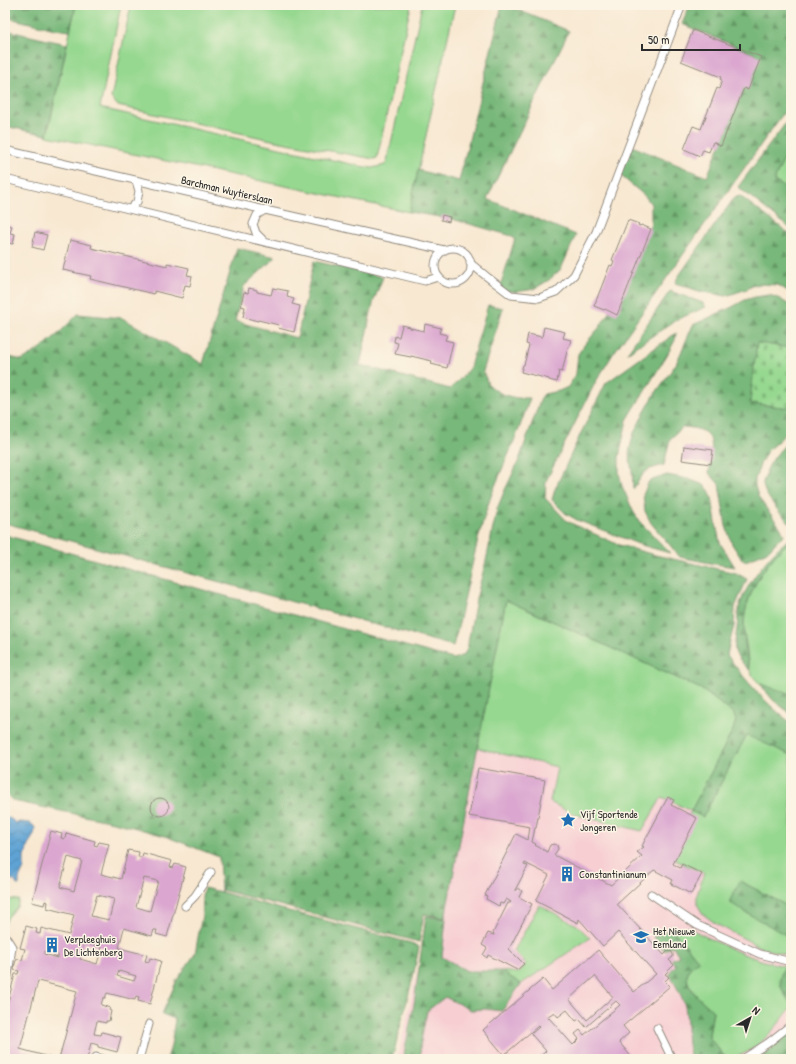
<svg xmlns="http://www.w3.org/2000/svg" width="796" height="1064" font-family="'Patrick Hand',sans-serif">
  <defs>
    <pattern id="forest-firs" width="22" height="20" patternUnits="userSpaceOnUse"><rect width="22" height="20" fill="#78b87a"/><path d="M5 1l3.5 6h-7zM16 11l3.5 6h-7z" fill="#639664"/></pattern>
    <pattern id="cemetery-stones" width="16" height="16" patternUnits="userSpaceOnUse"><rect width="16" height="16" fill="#96d890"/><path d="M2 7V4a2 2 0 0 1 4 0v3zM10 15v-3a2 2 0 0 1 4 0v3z" fill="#81ba7c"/></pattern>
    <pattern id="water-waves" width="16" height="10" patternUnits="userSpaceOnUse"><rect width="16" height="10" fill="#5ea3d4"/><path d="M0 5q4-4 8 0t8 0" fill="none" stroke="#4e85ac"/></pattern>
  </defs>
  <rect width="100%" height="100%" fill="#fcf5e5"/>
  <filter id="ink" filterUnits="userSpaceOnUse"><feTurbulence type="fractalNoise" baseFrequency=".025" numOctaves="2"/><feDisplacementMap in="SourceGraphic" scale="8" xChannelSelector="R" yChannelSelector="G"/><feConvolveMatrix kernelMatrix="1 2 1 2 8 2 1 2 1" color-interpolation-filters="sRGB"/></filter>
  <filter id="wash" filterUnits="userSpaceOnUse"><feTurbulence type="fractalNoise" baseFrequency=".012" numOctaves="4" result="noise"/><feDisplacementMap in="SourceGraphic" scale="16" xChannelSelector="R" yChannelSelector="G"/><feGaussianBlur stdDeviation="0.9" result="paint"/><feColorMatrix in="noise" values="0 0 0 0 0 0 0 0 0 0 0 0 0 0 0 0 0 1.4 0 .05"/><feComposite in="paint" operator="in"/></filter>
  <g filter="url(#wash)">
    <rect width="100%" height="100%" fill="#f8e8d1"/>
    <path fill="#f7cfd3" d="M496,592L694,673L791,735V1059H397L427,930Z"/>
    <path fill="#96d890" stroke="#60825e" d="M76,5H121L100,108L360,166L372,168L385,165L387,161L422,5H455L409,212L47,136Z
      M131,5H411L377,158L374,159L276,141L118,106L111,98Z
      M791,143V191L774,181Z
      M791,541V694C783,690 764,688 759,683C748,673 748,663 747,650C746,642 744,635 744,628C743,596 766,560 791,541Z
      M506,600L701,689L733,713L736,720L733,730L691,811L703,817L745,738L748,735L791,755V908L740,881L744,912L753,916L791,938V956L762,948L716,924L703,914L697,904V895L704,873L670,858L691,811L662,797L642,831L573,814L550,802L557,767L477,748Z
      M5,899L19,900L17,907L8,917L5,924Z
      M539,905L577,925L590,938L521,984L501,971L518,973L526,964L514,951Z
      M687,927C718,943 750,960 785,966C777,980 780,986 788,999C790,1002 791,1004 791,1008C773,1030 757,1054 727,1059L710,1039L709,1035L713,1011C704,1002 683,987 688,972C689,967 695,964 699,961L672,929Z"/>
    <path fill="url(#forest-firs)" stroke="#527252" d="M5,5H76L70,31L55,29L5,17Z
      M502,5H506L569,31L487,199L576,235L561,269L549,280L534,289L516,292L499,290L515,239L512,236L452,219L409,212L418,170L459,181Z
      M690,5H791V103L769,133L613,354L595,383L546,481L545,498L567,521L579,527L619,545L655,555L736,573L747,579L735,607L734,626L729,645L727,655C745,680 766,704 791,723V755L748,736L745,738L703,817L691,811L733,730L736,720L733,713L701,689L506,600L445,918L424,914L419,942L222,890L225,875L221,892L281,909L411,943L419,947L413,977L392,1059H167L171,1046L175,1019L162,1014L177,980L195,954L202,915V896L204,888L221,892L219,857L165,836L118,823L13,801L5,793V535L453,659L464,655L467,648L476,599L486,561L497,509L504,492L519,460L541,398L544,394L559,391L568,387L576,374L578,354L585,344L599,328L608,314L651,224V204L645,196L620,175L632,146L707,177L757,55L682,24Z
      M5,30L43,39L67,44L47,135L5,126Z
      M791,116V143L774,181L791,191V229L738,187Z
      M740,196L791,235V293L778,285L760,284L754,285L747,289L726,296L699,291L675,283L678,277L734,198Z
      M237,248L276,257L244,286L235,321L297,338L314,261L383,277L374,300L371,312L360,365L450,389L464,375L470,367L488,305L503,308L483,371L488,384L495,390L504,395L517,398H530C523,419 515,440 506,460C500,475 493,489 488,505C473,550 466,600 453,646L5,523V356L22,360L40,349L57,335L78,314L122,318L203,364Z
      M670,291L703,303L706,307L676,320L627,353Z
      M769,295L780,299L791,306V348L757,343L750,403L791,408V429L768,450L761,462L755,479V486L758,496L766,508L780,527L784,535L777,541L769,550L746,561L741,558L732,544L726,526L719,484L709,473C712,445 719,429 683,427L670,439L664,465L650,469L644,473L633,489L632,471L629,453L633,435L644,413L655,394L676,364L693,325L732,307L745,300L755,297Z
      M676,333L675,340L667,355L627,420L619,457V473L622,486L633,511L640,522L670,553L641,545L577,520L565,513L552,500L555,489L581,433L606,383Z
      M791,439V524C783,517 762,493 763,483C763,481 764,479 765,477C766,474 766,471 768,468C773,457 782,448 791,439Z
      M667,475L688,479L704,485L709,490L712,498L717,529L720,543L735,567L715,564L680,557L651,523L645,511L643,495L649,481Z
      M791,538V541C766,560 743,596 744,628C744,642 747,656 749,670C745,666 736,656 735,651C734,644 736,636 737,629C738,623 737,615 739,608C744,586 772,550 791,538Z
      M760,684L791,694V714L773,700Z
      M740,881L791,908V938C770,926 749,915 729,902Z
      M426,916L446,919L442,957L467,971H501L521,984L502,1011L485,1009L471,1010L445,997L427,1011L420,1046L421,1059H403L414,1004Z
      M672,929L699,961C695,964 689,967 688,972C682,987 704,1002 713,1011L709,1035L710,1039L727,1059H693L691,1058C686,1043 688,1028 686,1013C685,999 675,985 669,973L676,965L671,960L679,956L673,946L665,951L653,936Z
      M785,966H791V1005C782,989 775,983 785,966Z
      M790,1029H791V1059H757L768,1052Z"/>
    <path fill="url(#cemetery-stones)" stroke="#60825e" d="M757,343L791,348V408L750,403Z"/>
    <path fill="url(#water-waves)" stroke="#446780" d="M5,816L6,818L8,817L16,823L20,822L30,823L34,826L35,829L34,835L29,843L26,852L24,857V868L19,879V885H17L14,880H5Z"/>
    <g id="blocks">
      <path fill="#dba7d0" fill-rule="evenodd" d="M693,30L761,57L748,90L744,88L721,146L713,142L709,152L703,150L700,156L684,149L693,126L701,129L717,88L719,89L722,80L720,79L721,77L681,61Z
        M442,215L450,217L449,222L441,220Z
        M628,220L639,224L638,225L640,226L641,225L651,229L617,315L605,309L604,310L594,306L610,265L612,266L614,261L612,260Z
        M5,224L12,226L10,233L15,234L13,244L8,243L6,253Z
        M35,232L47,235L43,250L32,247Z
        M70,240L92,245L91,248L167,266V263L189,268L187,275L192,276L190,286L185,285L182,298L154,291V294L90,279L91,276L63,270Z
        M249,288L257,290V292L271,295L273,288L288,291L287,297L294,299L292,304L300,306L294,332L278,328L279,325L258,320V321L243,317L245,307L241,306L242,300L244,292L248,293Z
        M425,324L441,328L439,333L447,335L445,340L453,342L447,368L431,364L432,361L411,356V357L395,354L398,343L394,342L395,336L399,337L402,325L410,327V328L424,331Z
        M544,327L565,332L563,338L571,340L569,347H568L562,372L559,371L557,382L549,380V379L521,372L523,365H524L529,345L526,344L528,334L542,337Z
        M684,446L713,450L711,464L682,460Z
        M478,768L545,780L536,828H535L532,842L536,844L535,845L547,852L550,845L554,844L557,845L558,849L554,855L611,885L642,856L637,852L644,847L642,846L668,797L674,800L671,805L697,818L673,864L680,868L682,864L702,874L691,894L671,884L673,880L654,870L617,904L664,955L668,951H671L673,954V957L669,960L674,965L665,974L669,977L665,981L670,986L623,1026L629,1033L619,1042L633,1059H537L546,1051L531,1034L539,1027L538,1026L504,1055L483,1030L543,979L552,990L598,950L634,992L656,974L618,932L603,946L579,919L578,923L536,901L549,875L525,863L524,865L528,866L515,890H517L518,888L522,891L519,897L532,904L509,949L524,964L517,970L488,955L487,958L483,955L487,948L482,945L488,933L494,935V934L493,933L508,903H510L511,902L506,899L503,904L500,903L499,906L486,899L487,896L485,895L516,834L528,840L530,827L469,816ZM595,976L613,997L587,1020L569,999ZM616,1001L620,1005L584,1035L580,1030L575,1034L579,1039L573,1045L549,1018L548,1019L547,1017L554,1012L558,1017L567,1010L576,1021L579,1019L586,1027Z
        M151 807a9 9 0 1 1 18 0a9 9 0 1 1-18 0Z
        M51,831L62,834L61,838L65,839L66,833L95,841L94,845L97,846L99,842L109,844L101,874L121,879L128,850L139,852L138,857H142L143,853L172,861L170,867L173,868L175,864L186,867L167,937L156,934L157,930H154L152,936L124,928L119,948L147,955L145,961L149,962L150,958L161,961L150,1004L138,1001L139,997L136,996L135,1000L107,993L105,998H103L101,1005L110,1008L109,1010L111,1011L109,1021H106V1023L97,1021L94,1034L101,1035L102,1032L121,1037L117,1052L98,1047V1045L91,1043L87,1059H59L77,991L38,981L20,1049L56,1059H5V1013L15,974H18L19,971L14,970L15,963L17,959L22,960L25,949L20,948L26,926L37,929L36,933L40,934L41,928L69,935L74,915L47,908L48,902L45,901L44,905L32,902ZM68,857L82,861L74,891L60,887ZM144,878L158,881L150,911L136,907ZM97,895L114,899L109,920L91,916ZM84,943L102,947L97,964L80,959ZM45,951L58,955V958L44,954ZM119,971L136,976L134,981L117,976Z"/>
    </g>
  </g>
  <g filter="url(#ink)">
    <use href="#blocks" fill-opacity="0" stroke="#928a7e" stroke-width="1"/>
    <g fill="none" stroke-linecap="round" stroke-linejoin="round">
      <g stroke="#928a7e" stroke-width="9">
        <path id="lane" d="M5,150L265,210L444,250
          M5,179L425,281L438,277
          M130,209L137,202L139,191L136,181
          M265,242L256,233L253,224L257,215L265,210
          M435 266a18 18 0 1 1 36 0a18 18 0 1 1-36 0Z
          M470,263L486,276L511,295L539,298L556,292L574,275L596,232L682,5
          M651,894L697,925L760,954L791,962
          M185,906L195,896L211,872
          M5,936L12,947L8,975
          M657,1028L672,1059
          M96,1057L103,1059
          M139,1059L149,1024
          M743,1059L768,1043L791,1025"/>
      </g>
      <use href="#lane" stroke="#fff" stroke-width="7"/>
    </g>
  </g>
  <defs>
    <g id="sight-bare" transform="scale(1.2)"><path d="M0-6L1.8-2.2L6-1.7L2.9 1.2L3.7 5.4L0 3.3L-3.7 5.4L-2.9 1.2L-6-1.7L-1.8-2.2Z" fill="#1f6fb2" stroke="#fcf5e5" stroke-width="2.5" paint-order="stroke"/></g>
    <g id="building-bare" transform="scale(1.2)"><path d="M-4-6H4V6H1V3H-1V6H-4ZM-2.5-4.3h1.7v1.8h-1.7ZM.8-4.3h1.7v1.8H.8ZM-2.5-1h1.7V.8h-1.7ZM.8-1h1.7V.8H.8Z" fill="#1f6fb2" stroke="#fcf5e5" stroke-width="2.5" paint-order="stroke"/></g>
    <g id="school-bare" transform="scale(1.2)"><path d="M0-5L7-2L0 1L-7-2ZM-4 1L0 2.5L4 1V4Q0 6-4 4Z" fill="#1f6fb2" stroke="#fcf5e5" stroke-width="2.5" paint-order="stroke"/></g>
  </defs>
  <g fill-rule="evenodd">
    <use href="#sight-bare" x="568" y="820"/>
    <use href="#building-bare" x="567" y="874"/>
    <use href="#school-bare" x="641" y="937"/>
    <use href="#building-bare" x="52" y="945"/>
  </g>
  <g text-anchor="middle" stroke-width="3" stroke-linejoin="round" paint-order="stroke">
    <g font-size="11" fill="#2b2b2b" stroke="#fcf5e5">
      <text transform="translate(227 190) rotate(13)" y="4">Barchman Wuytierslaan</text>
    </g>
    <g font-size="11" fill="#2b2b2b" stroke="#fcf5e5" text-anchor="start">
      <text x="580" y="818">Vijf Sportende<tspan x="580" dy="13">Jongeren</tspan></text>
      <text x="579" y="878">Constantinianum</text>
      <text x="653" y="935">Het Nieuwe<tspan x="653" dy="13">Eemland</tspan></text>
      <text x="64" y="943">Verpleeghuis<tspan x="64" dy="13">De Lichtenberg</tspan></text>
    </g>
  </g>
  <rect width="796" height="1064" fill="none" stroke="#fcf5e5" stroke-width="20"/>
  <g transform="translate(750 1018) rotate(39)" stroke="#fcf5e5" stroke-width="3" paint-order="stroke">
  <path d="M0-3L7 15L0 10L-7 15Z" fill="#2b2b2b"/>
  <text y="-6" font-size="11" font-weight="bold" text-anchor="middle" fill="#2b2b2b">N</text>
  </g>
  <path d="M642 44v6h98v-6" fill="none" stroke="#2b2b2b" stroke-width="2"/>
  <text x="648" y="44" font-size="12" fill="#2b2b2b" stroke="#fcf5e5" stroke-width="3" paint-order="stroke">50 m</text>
</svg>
